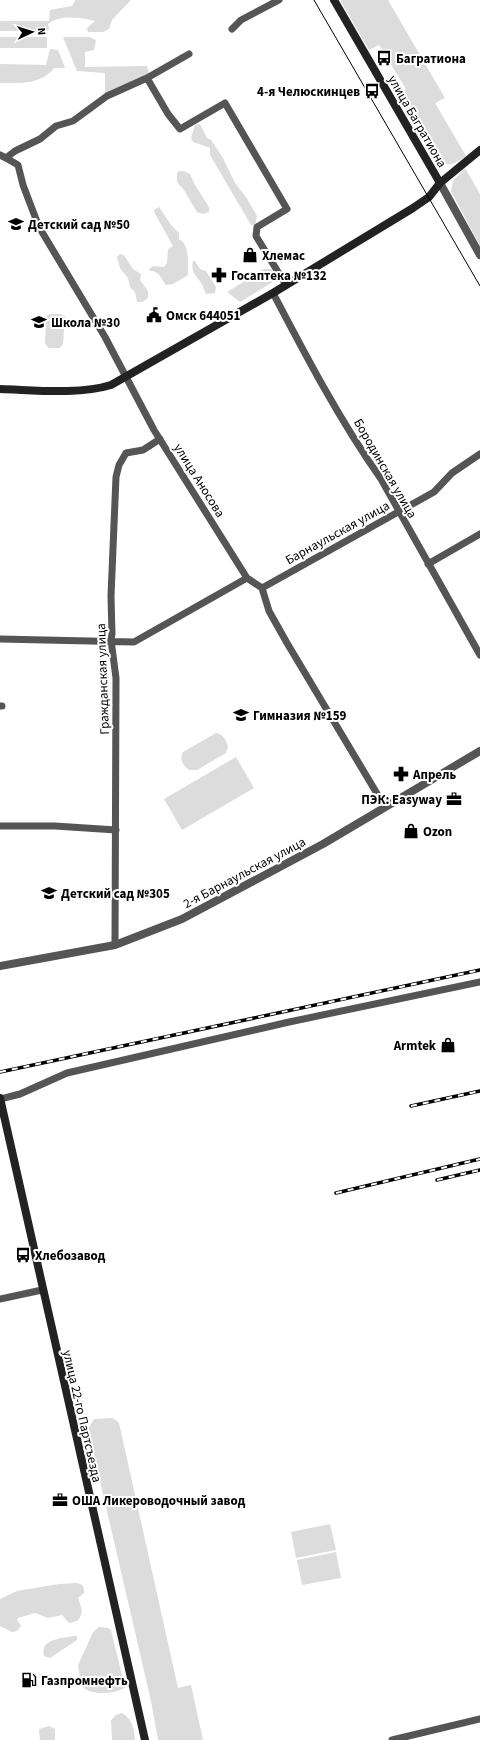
<svg xmlns="http://www.w3.org/2000/svg" width="480" height="1740" font-family="'Source Sans 3',sans-serif">
  <rect width="100%" height="100%" fill="#fff"/>
  <path fill="#dcdcdc" d="M75,0H131L112,20L109,29L103,32H88L87,28L95,21C81,18 60,14 48,24L49,29L47,31H0V21H49L50,10L72,6Z
    M340,0H388L445,98L435,103L466,156C455,164 445,169 435,159L402,104L403,98L400,93L406,89L379,45L369,50Z
    M0,37H47V48H0Z
    M63,37H89L96,40L94,50L85,52V67L147,66L149,74L105,94V73L77,71Z
    M50,49L58,50L65,68H54C41,85 19,83 0,83V64L46,65Z
    M200,124L207,138L211,140L223,158L235,183L246,197L257,216L255,225H251L210,155V148L193,142L191,138L195,125Z
    M465,168L480,194V246L451,191L453,181Z
    M179,171H184L190,174L195,185L209,207V212L203,214L197,212L182,187L179,185L177,181V173Z
    M159,207L171,225L179,233V239C191,246 187,263 188,275L173,284L166,285C161,279 160,271 150,271L149,269L153,266L164,267L167,263L168,249L173,246L154,212V210Z
    M120,254L124,255L133,269L141,274L140,280L148,291V298L142,302H137L135,292L130,287L128,278L120,268L117,257Z
    M193,261H195L200,269L206,271L216,287L215,293L206,294C204,291 204,288 202,285C198,276 190,274 193,261Z
    M264,269H271L274,272L276,278L271,283L240,302L227,292Z
    M49,314H61L65,317L63,344L60,348H49L45,344L46,318Z
    M216,733C223,734 226,740 228,746L226,753L197,770H189C183,765 179,760 183,752Z
    M236,757L254,788L182,830L164,799Z
    M113,1418L119,1423L178,1688L191,1685L203,1740H158L151,1701L88,1429L94,1419Z
    M330,1524L336,1550L296,1558L291,1532Z
    M336,1552L341,1578L302,1585L297,1560Z
    M77,1583C84,1585 84,1587 84,1593L78,1598C81,1607 85,1613 77,1621L69,1623L62,1615L48,1618L35,1613L18,1618L17,1620L20,1624L21,1626L17,1631L12,1632L0,1626V1599L17,1591L59,1584Z
    M99,1627L108,1628L111,1630L125,1688C114,1694 90,1696 82,1686L78,1666L79,1663L93,1632Z
    M74,1636H77V1640L50,1658L44,1656C39,1639 63,1638 74,1636Z
    M122,1713C133,1720 134,1728 135,1740H112L111,1720L116,1715Z
    M49,1726L55,1729V1740H40L39,1729Z"/>
  <g fill="none" stroke-linecap="round" stroke-linejoin="round">
    <path stroke="#555" stroke-width="7" d="M232,29L241,20L279,0
      M147,78L168,114L180,129L225,103L287,209L257,227L256,236L286,285
      M0,155L6,158L15,151L40,139L56,126L73,121L107,96L147,78L189,54
      M6,158L18,165L23,185L39,227L105,337L154,430L247,578L262,588L269,611L287,643L385,807
      M273,293C306,356 340,421 381,479L480,655
      M428,564L480,534
      M262,588L434,492L452,473L480,454
      M0,639L134,642L247,578
      M0,706H2
      M0,826H55L116,830
      M115,945L116,678L111,640L112,634L111,596L116,477L119,465L126,453L143,450L160,439
      M0,1099L20,1094L67,1073L289,1022L480,982
      M0,1299L42,1290
      M392,1740L480,1719"/>
    <path stroke="#555" stroke-width="8" d="M440,183L480,255
      M0,966L115,945L182,919L323,844L480,751"/>
    <path stroke="#222" stroke-width="8" d="M334,0L440,183
      M0,389C34,390 79,395 111,385L273,293L413,208L429,197L440,183L480,150
      M0,1098L145,1740"/>
    <path stroke="#000" stroke-width="1" d="M314,0L480,286"/>
    <g stroke="#000" stroke-width="3.5">
      <path id="rail" d="M0,1072L480,970
        M411,1106L480,1091
        M437,1180L480,1170
        M336,1193L480,1159"/>
    </g>
    <use href="#rail" stroke="#fff" stroke-width="2" stroke-dasharray="6" stroke-linecap="butt"/>
  </g>
  <defs>
    <g id="bus-bare" transform="scale(1.2)"><path d="M-5-6H5V4H4V6H2V4H-2V6H-4V4H-5ZM-3.5-4V0h7V-4ZM-3.5 1.2v1.5H-2V1.2ZM2 1.2v1.5H3.5V1.2Z" fill="#000" stroke="#fff" stroke-width="2.5" paint-order="stroke"/></g>
    <g id="school-bare" transform="scale(1.2)"><path d="M0-5L7-2L0 1L-7-2ZM-4 1L0 2.5L4 1V4Q0 6-4 4Z" fill="#000" stroke="#fff" stroke-width="2.5" paint-order="stroke"/></g>
    <g id="shop-bare" transform="scale(1.2)"><path d="M-5-2.5h2.3a2.7 3.5 0 0 1 5.4 0H5L5.5 6h-11ZM-1.5-2.5h3a1.5 2.3 0 0 0-3 0Z" fill="#000" stroke="#fff" stroke-width="2.5" paint-order="stroke"/></g>
    <g id="pharmacy-bare" transform="scale(1.2)"><path d="M-2-6h4v4h4v4h-4v4h-4v-4h-4v-4h4Z" fill="#000" stroke="#fff" stroke-width="2.5" paint-order="stroke"/></g>
    <g id="civic-bare" transform="scale(1.2)"><path d="M-.6-6.5H3V-4.5H.6V-3L4-1V1h2V6H-6V1h2V-1L-.6-3ZM-1.2 2.5V6h2.4V2.5Z" fill="#000" stroke="#fff" stroke-width="2.5" paint-order="stroke"/></g>
    <g id="office-bare" transform="scale(1.2)"><path d="M-6-3h4V-5.5h4V-3h4V5H-6ZM-1-4.5V-3h2v-1.5ZM-6 0V1H6V0Z" fill="#000" stroke="#fff" stroke-width="2.5" paint-order="stroke"/></g>
    <g id="fuel-bare" transform="scale(1.2)"><path d="M-5.5-6h7V0h2V4h1.3V-2.5L3-4.5l.8-.8L6-3V5H2.5V1h-1V6h-7ZM-4.2-4.7v3.2H.2V-4.7Z" fill="#000" stroke="#fff" stroke-width="2.5" paint-order="stroke"/></g>
  </defs>
  <g fill-rule="evenodd">
    <use href="#bus-bare" x="384" y="58"/>
    <use href="#bus-bare" x="372" y="91"/>
    <use href="#school-bare" x="16" y="224"/>
    <use href="#shop-bare" x="250" y="255"/>
    <use href="#pharmacy-bare" x="219" y="275"/>
    <use href="#civic-bare" x="154" y="315"/>
    <use href="#school-bare" x="39" y="322"/>
    <use href="#school-bare" x="241" y="715"/>
    <use href="#pharmacy-bare" x="401" y="774"/>
    <use href="#office-bare" x="454" y="799"/>
    <use href="#shop-bare" x="411" y="831"/>
    <use href="#school-bare" x="49" y="893"/>
    <use href="#shop-bare" x="448" y="1045"/>
    <use href="#bus-bare" x="23" y="1255"/>
    <use href="#office-bare" x="60" y="1500"/>
    <use href="#fuel-bare" x="29" y="1680"/>
  </g>
  <g text-anchor="middle" stroke-width="4" stroke-linejoin="round" paint-order="stroke">
    <g font-size="13" font-weight="bold" fill="#000" stroke="#fff" text-anchor="start">
      <text x="396" y="63">Багратиона</text>
      <text x="360" y="96" text-anchor="end">4-я Челюскинцев</text>
      <text x="28" y="229">Детский сад №50</text>
      <text x="262" y="260">Хлемас</text>
      <text x="231" y="280">Госаптека №132</text>
      <text x="166" y="320">Омск 644051</text>
      <text x="51" y="327">Школа №30</text>
      <text x="253" y="720">Гимназия №159</text>
      <text x="413" y="779">Апрель</text>
      <text x="442" y="804" text-anchor="end">ПЭК: Easyway</text>
      <text x="423" y="836">Ozon</text>
      <text x="61" y="898">Детский сад №305</text>
      <text x="436" y="1050" text-anchor="end">Armtek</text>
      <text x="35" y="1260">Хлебозавод</text>
      <text x="72" y="1505">ОША Ликероводочный завод</text>
      <text x="41" y="1685">Газпромнефть</text>
    </g>
    <g font-size="13" fill="#000" stroke="#fff">
      <text transform="translate(418 121) rotate(60)" y="5">улица Багратиона</text>
      <text transform="translate(386 468) rotate(60)" y="5">Бородинская улица</text>
      <text transform="translate(200 480) rotate(58)" y="5">улица Аносова</text>
      <text transform="translate(337 532) rotate(-29)" y="5">Барнаульская улица</text>
      <text transform="translate(102 679) rotate(-92)" y="5">Гражданская улица</text>
      <text transform="translate(244 872) rotate(-28)" y="5">2-я Барнаульская улица</text>
      <text transform="translate(83 1416) rotate(77)" y="5">улица 22-го Партсъезда</text>
    </g>
  </g>
  <g transform="translate(32 32) rotate(86)" stroke="#ffffff" stroke-width="3" paint-order="stroke">
  <path d="M0-3L7 15L0 10L-7 15Z" fill="#000000"/>
  <text y="-6" font-size="11" font-weight="bold" text-anchor="middle" fill="#000000">N</text>
  </g>
</svg>
